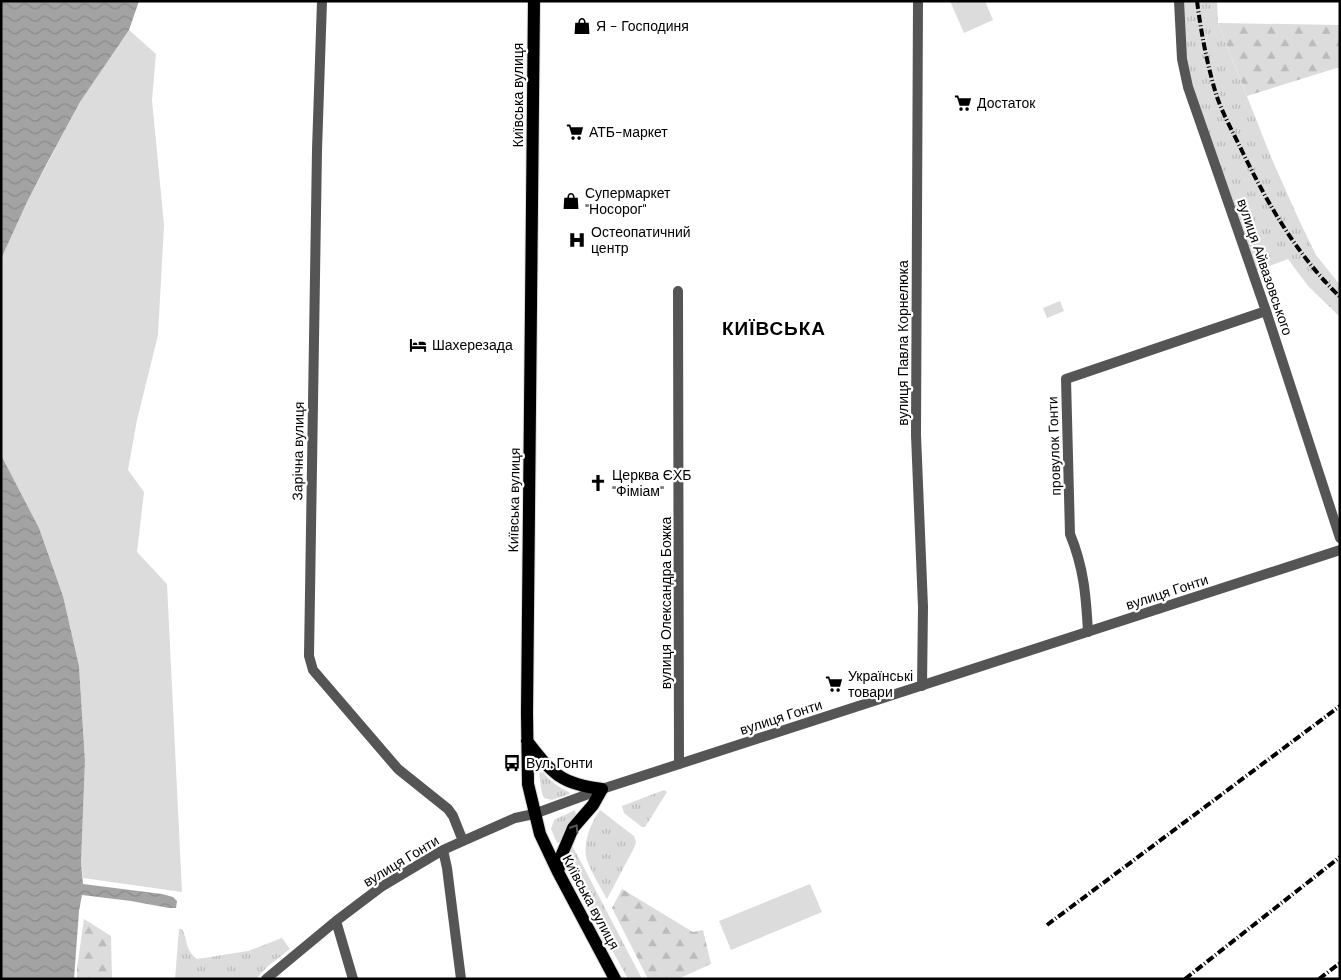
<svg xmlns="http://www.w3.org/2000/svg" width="1341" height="980" font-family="'DM Sans',sans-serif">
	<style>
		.grass { fill: url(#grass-tufts) }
		.forest { fill: url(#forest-firs) }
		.park { fill: #dcdcdc }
		.water { fill: url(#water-waves) }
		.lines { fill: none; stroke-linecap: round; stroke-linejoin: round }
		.primary-casing { stroke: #dbdbdb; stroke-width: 14 }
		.minor { stroke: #555; stroke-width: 10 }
		.tertiary { stroke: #555; stroke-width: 10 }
		.primary { stroke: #000; stroke-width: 12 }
		.rail { stroke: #000; stroke-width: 4; stroke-dasharray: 8 2.5 1 2.5; stroke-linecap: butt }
		.oneway { stroke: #595959 }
		.labels { text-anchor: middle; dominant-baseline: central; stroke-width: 4.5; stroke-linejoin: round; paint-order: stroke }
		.poi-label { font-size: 14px; fill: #000; stroke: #fff; text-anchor: start }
		.street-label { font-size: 14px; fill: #000; stroke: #fff }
		.district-label { font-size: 19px; font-weight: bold; letter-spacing: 1px; fill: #000; stroke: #fff }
	</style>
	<defs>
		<pattern id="grass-tufts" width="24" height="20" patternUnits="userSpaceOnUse" patternTransform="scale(1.25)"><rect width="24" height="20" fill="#dcdcdc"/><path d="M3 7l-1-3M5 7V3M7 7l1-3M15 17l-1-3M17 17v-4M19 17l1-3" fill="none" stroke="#bbb"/></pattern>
		<pattern id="forest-firs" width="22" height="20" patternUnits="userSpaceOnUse" patternTransform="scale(1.25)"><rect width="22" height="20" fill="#dcdcdc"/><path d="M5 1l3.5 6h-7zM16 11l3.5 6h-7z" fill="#bbb"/></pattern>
		<pattern id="water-waves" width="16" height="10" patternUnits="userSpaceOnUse" patternTransform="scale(1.25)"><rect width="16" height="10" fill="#a3a3a3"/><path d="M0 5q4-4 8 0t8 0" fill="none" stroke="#8b8b8b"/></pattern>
	</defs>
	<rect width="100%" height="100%" fill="#fff"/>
	<!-- grass -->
	<path class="grass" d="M1179 1H1217L1218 23 1271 157 1298 218 1316 255 1340 285V317L1308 286 1288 259 1253 272 1188 87Z
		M543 772C550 781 558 787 569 792L570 794 552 800 544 798 542 794 539 773Z
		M664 790 667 792 645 827H642L624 813 622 806Z
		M575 810 576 815C568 823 564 830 561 841L557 843 551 829 554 820Z
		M600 810 634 836 636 842 634 848 607 899C600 887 593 875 588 863 581 847 590 824 600 810Z
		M571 844 581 862 642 979H628L572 877 567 858Z
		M179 929H182C189 943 184 948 197 959L248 951 282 938 290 949 267 967 256 979H175Z"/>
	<!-- forest -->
	<path class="forest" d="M1218 23 1340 25V67L1247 96Z
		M622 889 693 932 703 930 711 964 678 979H648L612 908Z
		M84 919 111 936 112 979H77V968Z"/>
	<!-- park -->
	<path class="park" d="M950 1H985L993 20 964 33Z
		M129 30 156 54 152 100 164 225 158 335 137 420 128 470 144 492 137 552 167 584 182 892 83 878 81 863 85 761 79 666 63 596 39 528 1 455V259L27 202 80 102Z
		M1060 301 1064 311 1047 318 1043 308Z
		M810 884 822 912 731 950 719 921Z"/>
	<!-- water -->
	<path class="water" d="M1 1H139L129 30 80 102 45 167 27 202 1 259Z
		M1 455 39 528 63 596 79 666 85 761 81 863 83 884 162 894 173 897 177 901 176 908H169L131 901 82 895 79 911 74 979H1Z"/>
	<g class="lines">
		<!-- primary casing -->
		<g class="primary-casing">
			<path id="primary" d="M534 1 527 713 528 784 540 834 558 872 615 979
				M527 741C552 773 560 784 602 789L593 805 573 828 562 854 558 872"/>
		</g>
		<!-- minor -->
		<path class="minor" d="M322 1 317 150 309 656 313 670 398 769 448 809 453 816 463 841
			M918 1 916 435 923 607 922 686
			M1179 1 1182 59 1188 87 1266 311 1340 538
			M678 291 679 764
			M1088 632C1086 596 1084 568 1070 534L1066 379 1266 311
			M443 850 447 868 461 979
			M336 921 353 979
			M266 979 336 921 381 887 443 850 463 841 515 818 534 814"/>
		<!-- tertiary -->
		<path class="tertiary" d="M534 814 602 789 1340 550"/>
		<!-- primary -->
		<use href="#primary" class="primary"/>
		<!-- rail -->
		<path class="rail" d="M1197 1C1201 32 1207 64 1216 94 1223 115 1234 134 1243 153 1269 206 1297 255 1340 297
			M1047 925 1340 706
			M1185 979 1340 857
			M1319 979 1340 963"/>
	</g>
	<!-- one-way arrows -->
	<defs><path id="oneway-chevron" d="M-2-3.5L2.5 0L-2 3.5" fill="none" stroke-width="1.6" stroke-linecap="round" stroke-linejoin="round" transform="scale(1.25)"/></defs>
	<use class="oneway" href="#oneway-chevron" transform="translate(575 828) rotate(-57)"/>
	<!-- icons -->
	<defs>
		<g id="shop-bare" transform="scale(1.35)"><path d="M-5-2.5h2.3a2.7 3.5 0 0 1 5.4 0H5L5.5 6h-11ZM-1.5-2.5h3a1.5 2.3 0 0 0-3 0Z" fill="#000" stroke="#fff" stroke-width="2.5" paint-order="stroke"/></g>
		<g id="supermarket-bare" transform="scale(1.35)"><path d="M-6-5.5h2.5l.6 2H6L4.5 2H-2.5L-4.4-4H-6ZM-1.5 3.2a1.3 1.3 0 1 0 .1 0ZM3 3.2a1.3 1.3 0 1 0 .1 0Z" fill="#000" stroke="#fff" stroke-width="2.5" paint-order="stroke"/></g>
		<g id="hospital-bare" transform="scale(1.35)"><path d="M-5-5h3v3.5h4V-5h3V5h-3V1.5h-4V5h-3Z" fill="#000" stroke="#fff" stroke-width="2.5" paint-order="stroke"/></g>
		<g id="hotel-bare" transform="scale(1.35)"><path d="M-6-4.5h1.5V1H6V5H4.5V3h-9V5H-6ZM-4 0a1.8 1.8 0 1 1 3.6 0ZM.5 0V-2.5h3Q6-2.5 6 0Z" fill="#000" stroke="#fff" stroke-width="2.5" paint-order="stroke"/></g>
		<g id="church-bare" transform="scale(1.35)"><path d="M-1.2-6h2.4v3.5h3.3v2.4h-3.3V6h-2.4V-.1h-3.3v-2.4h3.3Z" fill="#000" stroke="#fff" stroke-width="2.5" paint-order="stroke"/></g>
		<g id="bus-bare" transform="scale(1.35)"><path d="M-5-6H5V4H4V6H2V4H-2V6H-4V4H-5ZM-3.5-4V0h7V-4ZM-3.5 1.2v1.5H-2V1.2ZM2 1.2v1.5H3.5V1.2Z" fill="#000" stroke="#fff" stroke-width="2.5" paint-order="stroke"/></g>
	</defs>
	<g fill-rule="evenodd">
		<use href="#shop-bare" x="582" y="26"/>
		<use href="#supermarket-bare" x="963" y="103"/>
		<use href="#supermarket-bare" x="575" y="132"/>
		<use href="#shop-bare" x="571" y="201"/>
		<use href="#hospital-bare" x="577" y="240"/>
		<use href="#hotel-bare" x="418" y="345"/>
		<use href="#church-bare" x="598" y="483"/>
		<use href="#supermarket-bare" x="834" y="684"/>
		<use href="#bus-bare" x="512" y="763"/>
	</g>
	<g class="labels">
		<!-- poi labels -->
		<g class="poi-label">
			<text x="596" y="26">Я - Господиня</text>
			<text x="977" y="103">Достаток</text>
			<text x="589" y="132">АТБ-маркет</text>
			<text x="585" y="193">Супермаркет<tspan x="585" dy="16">"Носорог"</tspan></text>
			<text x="591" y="232">Остеопатичний<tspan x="591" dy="16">центр</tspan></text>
			<text x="432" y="345">Шахерезада</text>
			<text x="612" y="475">Церква ЄХБ<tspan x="612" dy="16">"Фіміам"</tspan></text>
			<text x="848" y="676">Українські<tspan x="848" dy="16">товари</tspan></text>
			<text x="526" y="763">Вул. Гонти</text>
		</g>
		<!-- street labels -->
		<g class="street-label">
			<text transform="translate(518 95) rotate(-90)">Київська вулиця</text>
			<text transform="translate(1265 267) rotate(71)">вулиця Айвазовського</text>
			<text transform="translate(903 343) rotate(-90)">вулиця Павла Корнелюка</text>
			<text transform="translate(1054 446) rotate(-92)">провулок Гонти</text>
			<text transform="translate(298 451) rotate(-89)">Зарічна вулиця</text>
			<text transform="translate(514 500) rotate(-89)">Київська вулиця</text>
			<text transform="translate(1167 592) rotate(-18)">вулиця Гонти</text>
			<text transform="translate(666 603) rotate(-90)">вулиця Олександра Божка</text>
			<text transform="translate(781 717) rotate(-18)">вулиця Гонти</text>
			<text transform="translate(401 861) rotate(-31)">вулиця Гонти</text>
			<text transform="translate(591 902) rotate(62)">Київська вулиця</text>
		</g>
		<!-- district labels -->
		<g class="district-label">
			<text x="774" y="328">КИЇВСЬКА</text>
		</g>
	</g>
	<!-- border -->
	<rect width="1341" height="980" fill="none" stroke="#000000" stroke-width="5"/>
</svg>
